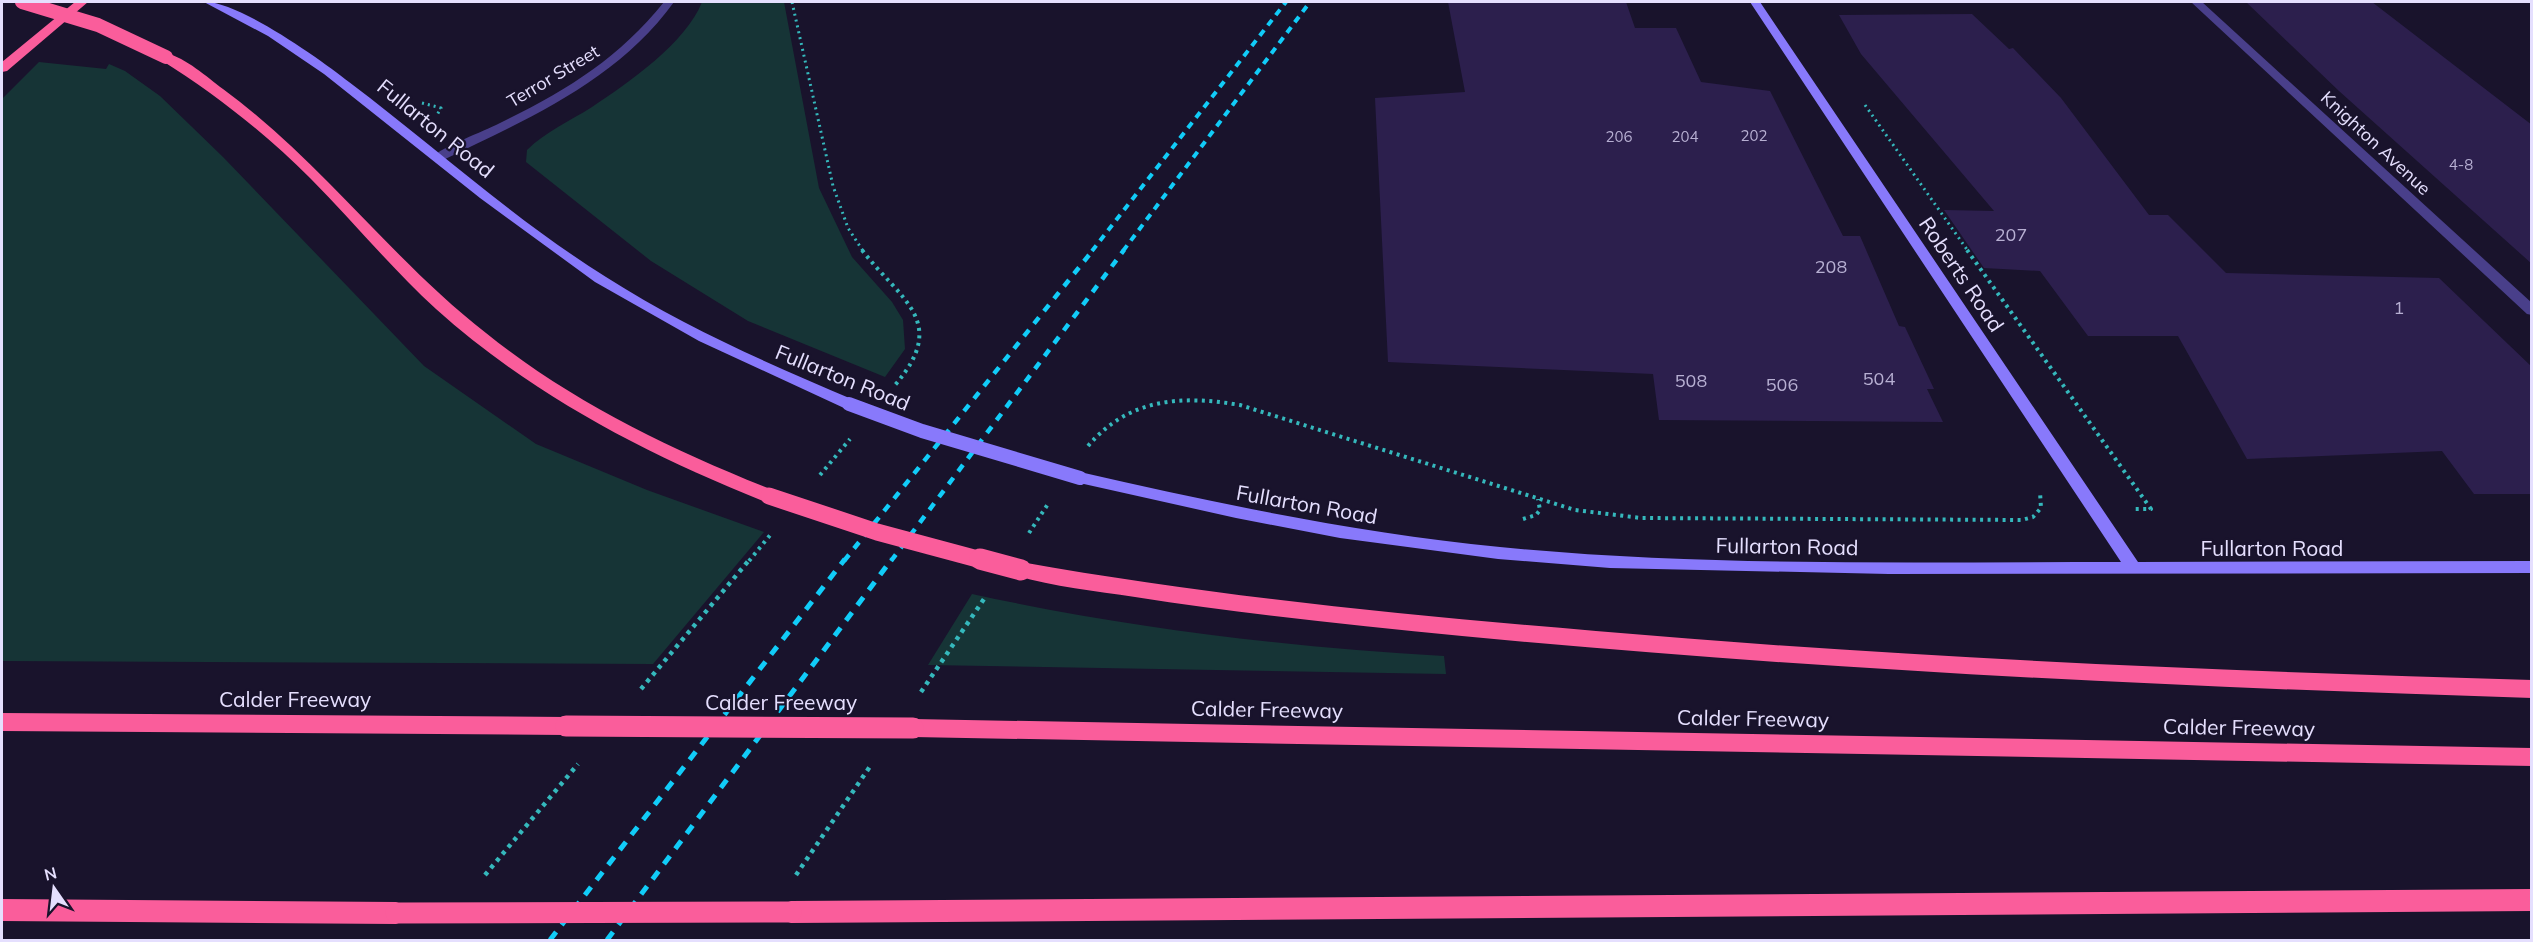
<svg xmlns="http://www.w3.org/2000/svg" width="2533" height="942" font-family="Mulish,sans-serif">
	<style>
		.green { fill: #163436 }
		.building { fill: #2c1f4d }
		.lines { fill: none; stroke-linecap: round; stroke-linejoin: round }
		.path-far2 { stroke: #35b8bc; stroke-width: 3; stroke-dasharray: 2 4; stroke-linecap: butt }
		.path-far1 { stroke: #35b8bc; stroke-width: 4; stroke-dasharray: 3 4.5; stroke-linecap: butt }
		.path { stroke: #35b8bc; stroke-width: 4.5; stroke-dasharray: 4 5; stroke-linecap: butt }
		.street { fill: #493f8a; fill-rule: evenodd }
		.secondary { fill: #8879fb; fill-rule: evenodd }
		.highway { fill: #fa5d9b; fill-rule: evenodd }
		.rail-far2 { stroke: #11ccf8; stroke-width: 4; stroke-dasharray: 7 6; stroke-linecap: butt }
		.rail-far1 { stroke: #11ccf8; stroke-width: 4.5; stroke-dasharray: 8 8; stroke-linecap: butt }
		.rail { stroke: #11ccf8; stroke-width: 5; stroke-dasharray: 10 9; stroke-linecap: butt }
		.secondary-bridge { stroke: #8879fb; stroke-width: 14 }
		.highway-bridge-far2 { stroke: #fa5d9b; stroke-width: 14 }
		.highway-bridge-far1 { stroke: #fa5d9b; stroke-width: 17 }
		.highway-bridge { stroke: #fa5d9b; stroke-width: 21 }
		.labels { text-anchor: middle; dominant-baseline: central; stroke-width: 4.5; stroke-linejoin: round; paint-order: stroke }
		.far-number-label { font-size: 15px; fill: #b7afd2 }
		.far-street-label { font-size: 18px; fill: #e5dffe; stroke: #19132c }
		.number-label { font-size: 18px; fill: #b7afd2 }
		.street-label { font-size: 21px; fill: #e5dffe; stroke: #19132c }
	</style>
	<rect width="100%" height="100%" fill="#19132c"/>
	<!-- green -->
	<path class="green" d="M702 2H784L819 188 852 257 892 302 903 320 905 349 885 377 748 321 651 261 526 162 527 150C545 132 570 121 592 107 628 83 686 43 702 2Z
		M39 62 106 69 109 64 125 71 160 96 223 157 424 366 536 444 647 490 764 532 653 664 2 661V99Z
		M972 594C1128 628 1285 647 1444 656L1446 674 928 665Z"/>
	<!-- building -->
	<path class="building" d="M1448 2H1626L1635 28H1676L1701 82 1770 91 1843 236H1860L1899 326 1905 327 1934 389H1927L1943 422 1659 420 1653 374 1388 362 1375 98 1465 92Z
		M2246 2H2372L2532 125V264L2339 91Z
		M1972 14 2009 49 2013 48 2061 98 2149 215H2168L2226 273 2439 278 2532 367V494H2474L2442 451 2247 459 2178 336H2088L2040 271 1984 268 1944 210 1994 211 1861 54 1839 15Z"/>
	<g class="lines">
		<!-- path-far2 -->
		<path class="path-far2" d="M792 2 833 186 848 228 863 251
			M422 103 441 108 437 115
			M1865 105 1968 251"/>
		<!-- path-far1 -->
		<path class="path-far1" d="M862 250C900 300 950 321 895 385
			M1967 250 2151 509H2135
			M1088 446C1129 398 1181 395 1240 405L1575 510 1641 518 2022 520 2033 517 2041 508 2040 492
			M820 475 850 439
			M1523 519 1536 515 1540 510 1538 499
			M1029 533 1048 504
			M749 561 771 534"/>
		<!-- path -->
		<path class="path" d="M641 689 750 559
			M921 692 984 599
			M485 875 578 764
			M796 875 871 765"/>
		<!-- street -->
		<path class="street" d="M664 2H674C616 82 527 119 441 161L437 162 431 158C443 146 483 132 500 123 566 91 618 59 664 2Z
			M2191 2H2202L2532 303V315L2527 314Z"/>
		<!-- secondary -->
		<path class="secondary" d="M204 2C237 0 321 60 349 82 435 147 515 220 606 277 684 327 769 364 854 400L856 404 854 408H844L699 341 595 282 480 198 324 74 268 36Z
			M1750 2H1760L2138 562 2532 561V573L1889 574 1610 568 1498 559 1340 538 1236 518 1075 482 1072 478 1080 472C1219 504 1358 533 1500 547 1706 567 1914 562 2121 562Z"/>
		<!-- highway -->
		<path class="highway" d="M75 2H88L7 71 2 72V62Z
			M166 53C186 58 207 77 223 89 321 161 391 259 486 333 573 403 672 450 775 491L778 496 775 501H763C644 453 532 395 436 309 391 268 353 221 310 178 265 133 215 94 161 60V54Z
			M1021 562C1211 596 1403 615 1596 631 1907 658 2219 671 2532 680V698C2174 687 1817 670 1462 636 1352 625 1243 614 1135 597 1095 591 1052 587 1014 575L1011 570 1014 565Z
			M2 713 566 717 573 720 576 726 573 732 566 735 2 731Z
			M913 719 2532 748V766L913 737 906 734 902 728 906 722Z
			M2532 889V911L791 923 783 920 779 912 783 904 791 901Z
			M2 899 396 902 404 905 408 913 404 921 396 924 2 921Z"/>
		<!-- rail-far2 -->
		<path class="rail-far2" d="M1092 251 1286 2
			M1123 251 1310 2"/>
		<!-- rail-far1 -->
		<path class="rail-far1" d="M844 561 1093 250
			M891 561 1124 250"/>
		<!-- rail -->
		<path class="rail" d="M550 940 845 559
			M607 940 892 559"/>
		<!-- secondary-bridge -->
		<path class="secondary-bridge" d="M849 404 922 431 1080 478"/>
		<!-- highway-bridge-far2 -->
		<path class="highway-bridge-far2" d="M22 2 98 25 166 57"/>
		<!-- highway-bridge-far1 -->
		<path class="highway-bridge-far1" d="M769 496 877 532 985 561"/>
		<!-- highway-bridge -->
		<path class="highway-bridge" d="M980 559 1021 570
			M566 726 913 728
			M396 913 791 912"/>
	</g>
	<g class="labels">
		<!-- far-number labels -->
		<g class="far-number-label">
			<text x="1754" y="135">202</text>
			<text x="1619" y="136">206</text>
			<text x="1685" y="136">204</text>
			<text x="2461" y="164">4-8</text>
		</g>
		<!-- far-street labels -->
		<g class="far-street-label">
			<text transform="translate(553 76) rotate(-31)">Terror Street</text>
			<text transform="translate(2376 143) rotate(43)">Knighton Avenue</text>
		</g>
		<!-- number labels -->
		<g class="number-label">
			<text x="2011" y="234">207</text>
			<text x="1831" y="266">208</text>
			<text x="2399" y="307">1</text>
			<text x="1879" y="378">504</text>
			<text x="1691" y="380">508</text>
			<text x="1782" y="384">506</text>
		</g>
		<!-- street labels -->
		<g class="street-label">
			<text transform="translate(436 128) rotate(39)">Fullarton Road</text>
			<text transform="translate(1962 274) rotate(56)">Roberts Road</text>
			<text transform="translate(843 377) rotate(22)">Fullarton Road</text>
			<text transform="translate(1307 504) rotate(10)">Fullarton Road</text>
			<text transform="translate(1787 546) rotate(1)">Fullarton Road</text>
			<text x="2272" y="548">Fullarton Road</text>
			<text x="295" y="699">Calder Freeway</text>
			<text x="781" y="702">Calder Freeway</text>
			<text transform="translate(1267 709) rotate(1)">Calder Freeway</text>
			<text transform="translate(1753 718) rotate(1)">Calder Freeway</text>
			<text transform="translate(2239 727) rotate(1)">Calder Freeway</text>
		</g>
	</g>
	<!-- border -->
	<rect width="2533" height="942" fill="none" stroke="#e5dffe" stroke-width="6"/>
	<!-- north arrow -->
	<g transform="translate(54 888) rotate(346)" stroke="#19132c" stroke-width="4.5" paint-order="stroke">
	<path d="M0-4.5L10 22L0 15L-10 22Z" fill="#e5dffe"/>
	<text y="-9" font-size="16" font-weight="bold" text-anchor="middle" fill="#e5dffe">N</text>
	</g>
</svg>
